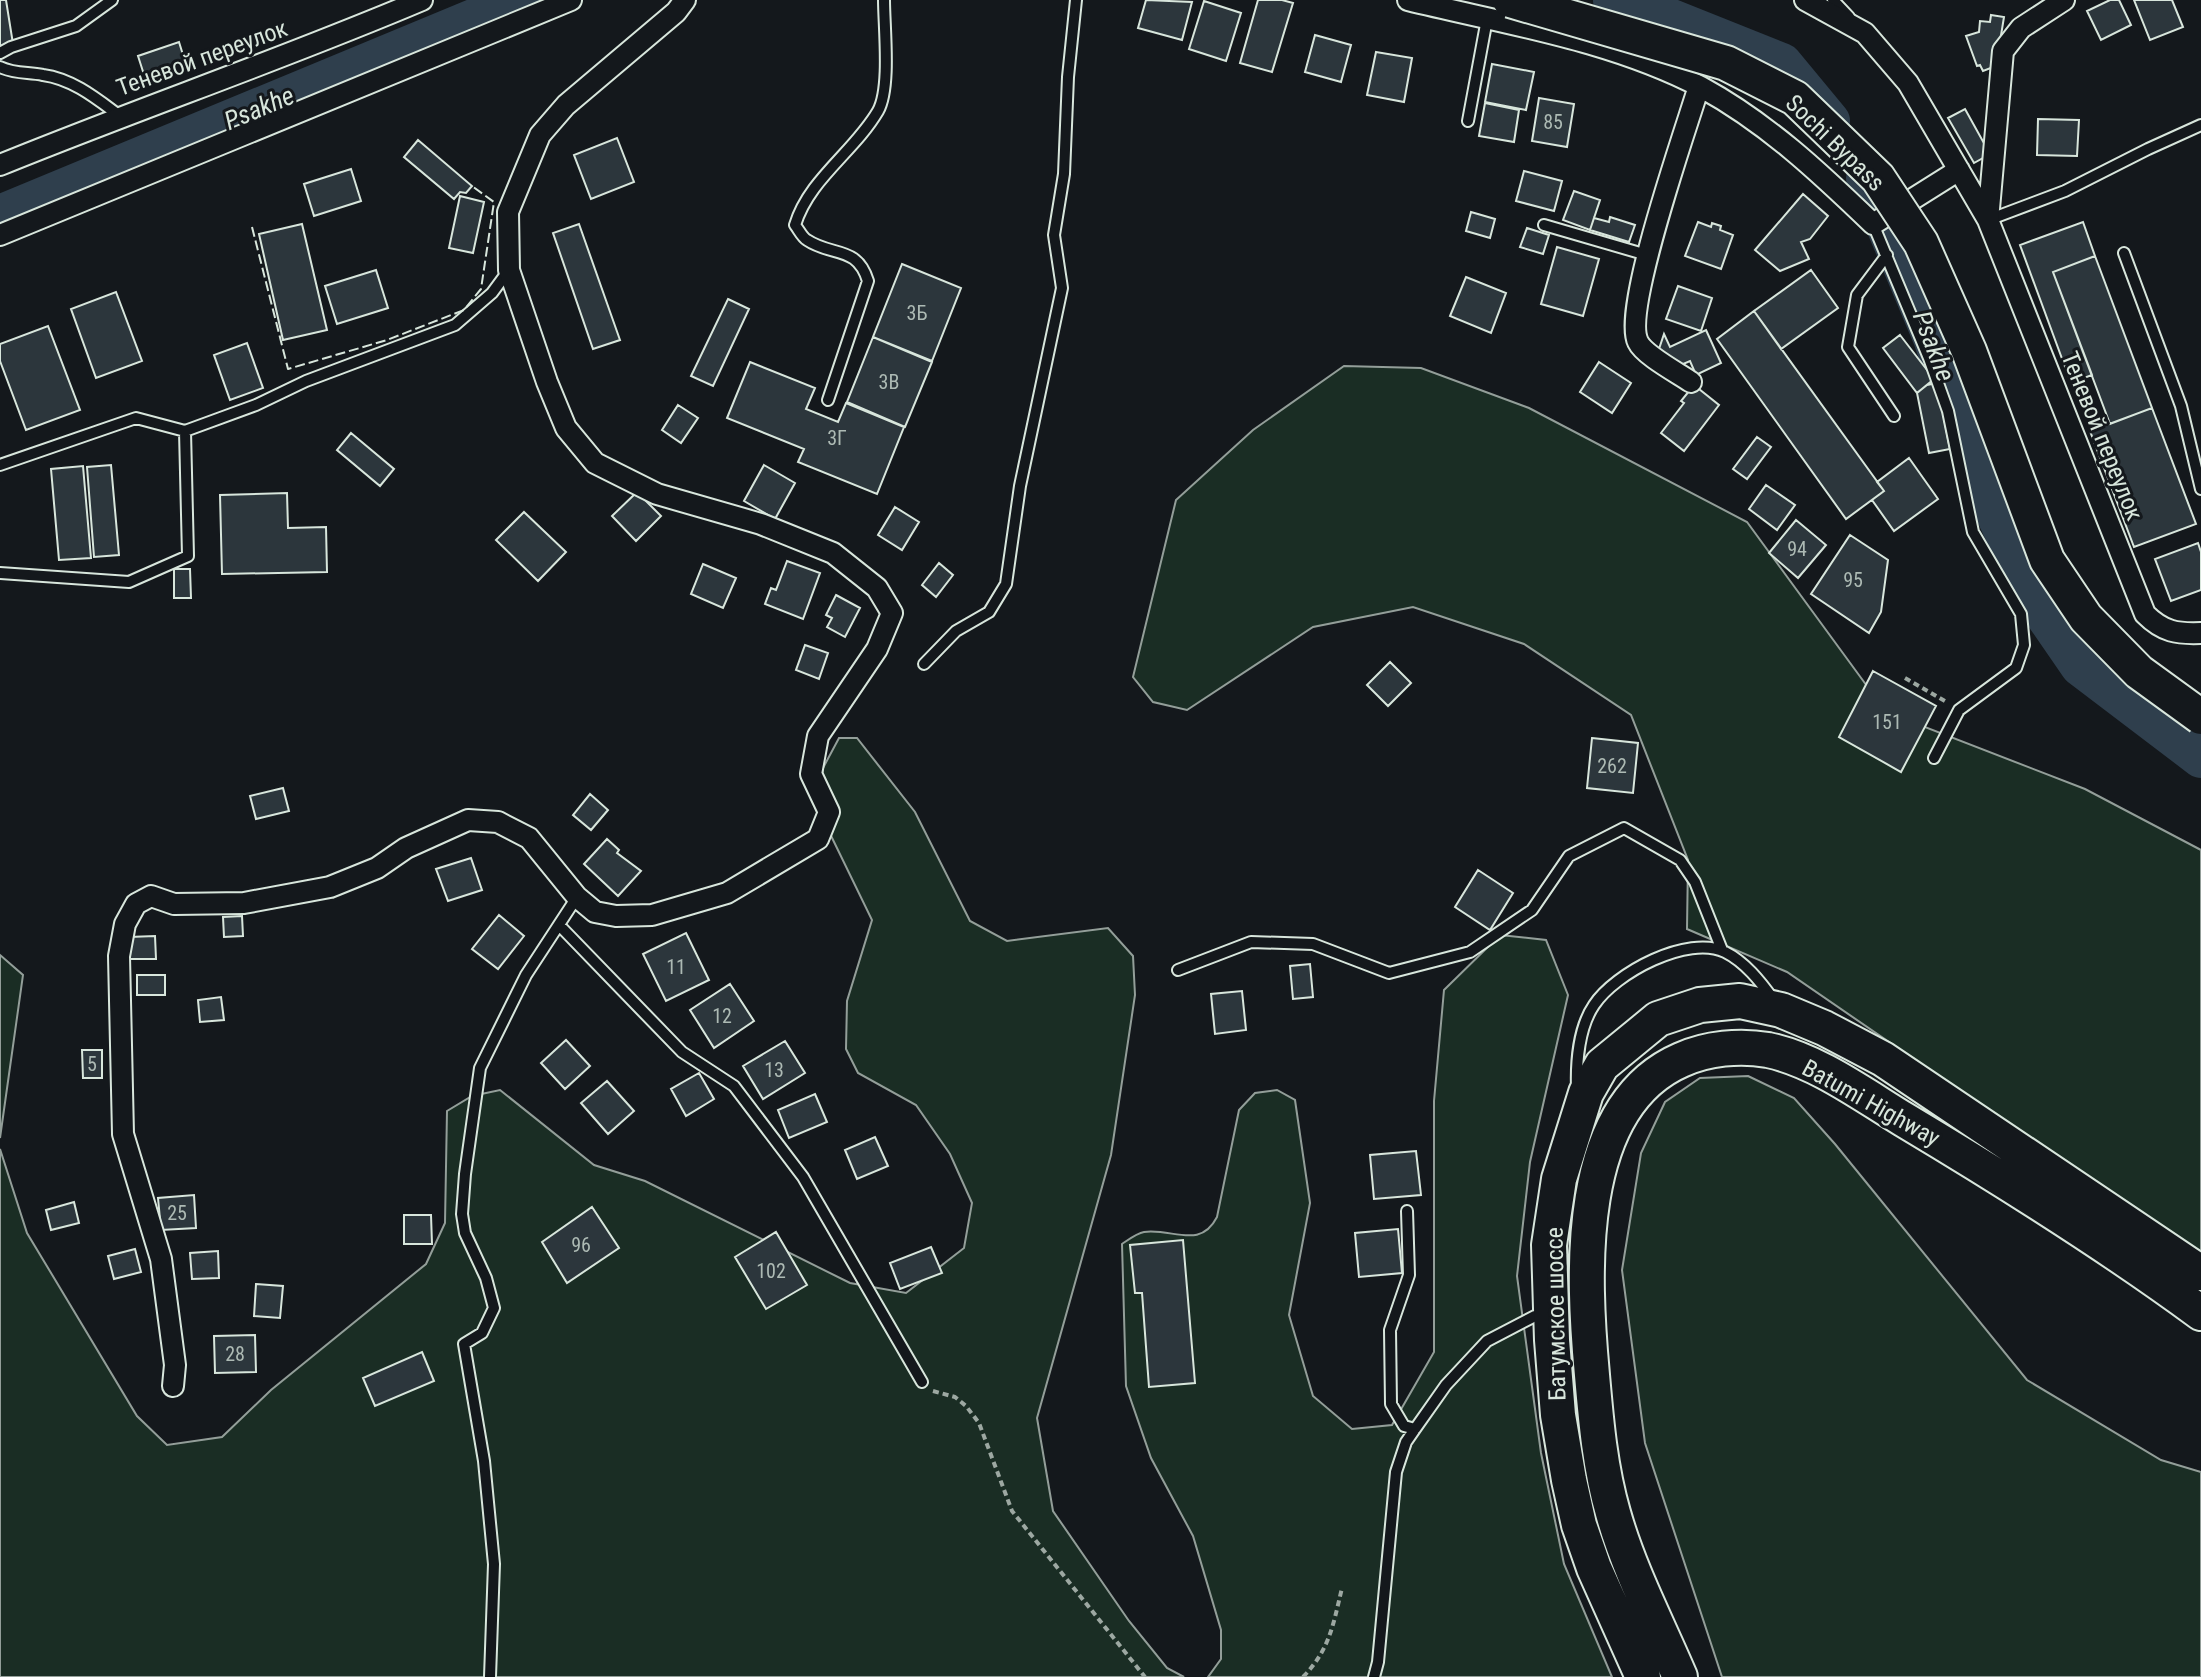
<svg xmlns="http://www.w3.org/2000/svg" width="2201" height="1677" font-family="'Roboto Condensed',sans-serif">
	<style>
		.green { fill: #1a2d24; stroke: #939e99; stroke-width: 2 }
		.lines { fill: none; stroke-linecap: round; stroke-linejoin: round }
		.river { stroke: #2f3f4d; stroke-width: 40 }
		.building { fill: #2c363c; stroke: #d8e6dc; stroke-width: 2 }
		.service-casing { stroke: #d8e6dc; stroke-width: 14 }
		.minor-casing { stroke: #d8e6dc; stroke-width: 24 }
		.trunk-casing { stroke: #d8e6dc; stroke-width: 38 }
		.path { stroke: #9da8a2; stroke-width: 4; stroke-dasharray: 6 4; stroke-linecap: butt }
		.service { stroke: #14181c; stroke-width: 10 }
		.minor { stroke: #14181c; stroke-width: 20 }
		.trunk { stroke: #14181c; stroke-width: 34 }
		.trunk-bridge-casing { stroke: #d8e6dc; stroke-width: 38; stroke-linecap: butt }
		.trunk-bridge { stroke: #14181c; stroke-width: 34 }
		.fence { stroke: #d8e6dc; stroke-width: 2; stroke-dasharray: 10 4; stroke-linecap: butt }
		.labels { text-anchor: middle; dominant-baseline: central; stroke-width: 6; stroke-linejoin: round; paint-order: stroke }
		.number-label { font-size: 20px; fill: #adbab4 }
		.street-label { font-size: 24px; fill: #d8e6dc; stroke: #14181c }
		.water-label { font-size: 26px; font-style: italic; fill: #d8e6dc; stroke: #14181c }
	</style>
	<rect width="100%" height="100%" fill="#14181c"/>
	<!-- green -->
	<path class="green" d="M1344 366 1421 368 1529 408 1747 522 1886 712 2085 789 2201 850V1256L1787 972 1687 929 1688 860 1631 715 1524 644 1413 607 1313 627 1187 710 1153 702 1133 677 1176 500 1253 430Z
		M839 738H857L915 812 970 921 1007 941 1108 928 1133 956 1135 995 1111 1155 1037 1418 1053 1511 1129 1621 1167 1668 1184 1677H0V1149L27 1233 137 1416 167 1445 222 1437 271 1390 426 1264 445 1223 447 1111 472 1096 500 1090 594 1165 645 1181 850 1283 906 1293 964 1248 972 1203 950 1154 916 1105 858 1073 846 1049 847 1001 872 920 818 809 823 768Z
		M1500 935 1546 940 1568 995 1530 1162 1517 1276 1541 1453 1564 1564 1612 1677H1208L1221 1659V1630L1193 1536 1151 1458 1126 1386 1122 1244C1128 1240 1137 1233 1144 1232 1173 1228 1200 1250 1217 1217L1239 1110 1255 1093 1277 1090 1295 1100 1310 1203 1289 1315 1313 1396 1352 1429 1392 1425 1434 1352V1101L1444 990Z
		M0 955 23 975 0 1138Z
		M1748 1076 1794 1098 1835 1144 2027 1380 2161 1460 2201 1472V1677H1722L1645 1443 1622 1270 1641 1153 1665 1102 1700 1078Z"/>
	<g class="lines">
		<!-- river -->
		<path class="river" d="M1613 0 1639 6 1782 63 1830 121
			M1866 178 1933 338 1986 493 2038 605 2080 666 2201 758
			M0 215 519 0"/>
	</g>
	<!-- building -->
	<path class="building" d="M0 0H6L13 44 0 46Z
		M1146 0 1192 2 1182 40 1138 28Z
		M1258 0H1282L1293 3 1272 72 1240 63Z
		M2110 0H2119L2131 25 2101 40 2087 11Z
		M2134 0H2172L2183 27 2150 40Z
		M1204 1 1241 13 1226 61 1189 49Z
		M1991 15 2004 17 1996 66 1983 71 1980 65 1977 66 1966 36 1979 32 1980 21 1990 22Z
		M1315 35 1351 45 1341 82 1305 72Z
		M179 42 188 71 147 84 138 56Z
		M1376 52 1412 58 1404 102 1367 95Z
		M1492 64 1534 72 1526 110 1485 102Z
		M1539 98 1574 104 1567 147 1532 141Z
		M1485 103 1519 110 1514 142 1479 136Z
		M1965 109 1990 154 1974 163 1948 118Z
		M2038 119 2079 120 2077 156 2037 155Z
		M617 138 634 182 591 199 574 155Z
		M418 140 472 186 466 193 460 192 454 199 404 157Z
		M351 169 361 201 314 216 304 184Z
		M1524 171 1562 181 1554 211 1516 201Z
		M1574 191 1600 200 1590 230 1563 220Z
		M1803 194 1828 216 1810 239 1801 242 1809 259 1780 271 1755 250Z
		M460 196 484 202 473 253 449 248Z
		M1471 212 1495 219 1490 238 1466 231Z
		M1610 217 1635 225 1629 242 1590 230 1594 218 1609 222Z
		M1698 222 1711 227 1712 223 1721 226 1720 230 1733 235 1721 269 1685 256Z
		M2083 222 2095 256 2053 272 2092 375 2071 383 2020 245Z
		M302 224 327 330 283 340 259 234Z
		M579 224 620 340 593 349 553 233Z
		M1527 228 1549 235 1543 254 1520 247Z
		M1557 247 1599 259 1583 316 1541 304Z
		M2095 256 2152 408 2110 424 2053 272Z
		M902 264 961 288 932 361 873 337Z
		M376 270 388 308 337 324 325 286Z
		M1811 270 1838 308 1781 349 1754 311Z
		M1466 277 1506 293 1491 333 1450 316Z
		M1678 286 1712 298 1701 331 1666 319Z
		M116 292 142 361 96 378 71 309Z
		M728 299 749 309 713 386 691 376Z
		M1754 311 1884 491 1846 519 1717 339Z
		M48 326 80 410 26 430 0 361V344Z
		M1706 330 1721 363 1696 375 1690 361 1676 367 1658 352 1664 334 1670 347Z
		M1900 335 1934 379 1917 393 1883 348Z
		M873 337 932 362 905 427 847 402Z
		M247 343 263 388 230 400 214 355Z
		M750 362 815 388 806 409 838 422 846 403 904 427 877 494 798 462 804 449 727 418Z
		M1599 362 1631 383 1612 413 1580 392Z
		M1937 383 1950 449 1929 453 1917 393 1927 385Z
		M1694 385 1719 405 1684 451 1661 433 1684 403 1681 401Z
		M678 405 698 418 681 443 662 430Z
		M2152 408 2196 524 2134 547 2090 431Z
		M351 433 394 469 380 486 337 450Z
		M1757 437 1771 447 1747 479 1733 469Z
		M1909 458 1938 499 1894 531 1872 500 1884 491 1877 482Z
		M111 465 119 555 94 557 87 467Z
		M764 465 795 483 775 519 744 501Z
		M83 466 91 558 59 560 51 469Z
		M1766 485 1795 505 1777 530 1749 509Z
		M637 492 661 516 636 541 612 516Z
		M287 493 288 528 326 527 327 572 222 574 220 495Z
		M895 507 919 522 902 550 878 535Z
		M524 512 566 552 538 581 496 540Z
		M1796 520 1826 545 1798 578 1769 553Z
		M1850 535 1888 560 1881 612 1869 633 1811 594Z
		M2198 543 2201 552V590L2171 601 2155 559Z
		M787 561 820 573 803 619 765 604 771 588 776 590Z
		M939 563 953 575 936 597 922 585Z
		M703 564 736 578 723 608 691 594Z
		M174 569H190L191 598H174Z
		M836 595 860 608 845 637 827 627 832 618 826 615Z
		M805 645 828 653 819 679 796 670Z
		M1390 662 1411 683 1388 706 1367 685Z
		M1873 671 1936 706 1901 772 1839 737Z
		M1592 738 1638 743 1633 793 1587 788Z
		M283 788 289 811 256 819 250 796Z
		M590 794 608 810 591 830 573 815Z
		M607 839 619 850 617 853 641 871 618 896 584 864Z
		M471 858 482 890 448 901 436 869Z
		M1478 870 1513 893 1490 930 1455 907Z
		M499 915 524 936 498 969 472 949Z
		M242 916 243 936 224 937 223 917Z
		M686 933 709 980 666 1001 643 954Z
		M155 936 156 959H130L129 937Z
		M1310 964 1313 997 1293 999 1290 966Z
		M137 975H165V995H137Z
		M730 984 754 1021 714 1048 690 1010Z
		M1242 991 1246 1030 1215 1034 1211 994Z
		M221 997 224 1020 200 1022 198 1000Z
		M566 1040 590 1066 565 1089 541 1063Z
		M785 1041 805 1073 763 1099 743 1066Z
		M82 1050H102V1078H83Z
		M699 1073 714 1099 686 1116 671 1089Z
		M607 1081 634 1111 608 1134 581 1103Z
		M815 1094 827 1122 789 1138 778 1110Z
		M875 1137 888 1166 857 1179 845 1150Z
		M1416 1151 1421 1195 1374 1199 1370 1155Z
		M194 1195 196 1228 161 1230 158 1198Z
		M74 1202 79 1223 51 1230 46 1210Z
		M592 1207 619 1248 567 1283 542 1242Z
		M404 1215H431L432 1244H404Z
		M1398 1229 1402 1273 1359 1277 1355 1233Z
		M776 1232 807 1285 766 1309 735 1257Z
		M1183 1240 1195 1383 1149 1387 1142 1293H1135L1130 1245Z
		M931 1247 942 1273 900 1289 890 1263Z
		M135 1249 141 1272 114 1279 108 1256Z
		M218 1251 219 1278 192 1279 190 1253Z
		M256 1284 283 1286 280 1318 254 1316Z
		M255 1335 256 1372 215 1373 214 1336Z
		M422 1352 434 1381 375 1406 363 1378Z"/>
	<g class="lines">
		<!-- service casing -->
		<g class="service-casing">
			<path id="service" d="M1833 0 1849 17
				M0 53 11 47 76 26 112 0
				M0 67C15 74 27 72 43 75 73 79 97 99 120 116
				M1468 121 1487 19
				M1988 220 2065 191 2148 149 2201 125
				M1873 224 1929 358 1948 411 1973 532 2021 614 2024 645 2016 668 1959 710 1934 758
				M1544 225 1647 255
				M2124 253 2181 406 2201 489
				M1887 255 1857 295 1848 347 1894 416
				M828 400 868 281C857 245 832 257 807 240 802 237 799 230 795 225 809 179 854 152 878 111 891 88 884 27 884 0
				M0 465 136 418 185 431 256 405 306 381 455 325 492 293 509 270
				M0 573 129 582 188 556 185 431
				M924 664 956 631 989 612 1006 584 1020 486 1062 288 1054 235 1064 174 1068 77 1076 0
				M560 926 682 1052 734 1086 803 1177 922 1382
				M1178 970 1251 942 1313 944 1389 973 1470 952 1532 910 1569 856 1624 828 1680 860 1695 882 1722 950
				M1577 1089C1576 1062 1579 1027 1594 1005 1615 973 1688 934 1725 952 1745 962 1760 981 1773 999
				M1407 1211 1409 1275 1390 1330 1391 1404 1404 1426 1415 1429
				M490 1677 494 1564 484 1461 464 1344 482 1333 494 1308 486 1278 465 1233 462 1214 465 1174 480 1068 526 975 577 897
				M1374 1677 1378 1662 1396 1472 1406 1442 1415 1429 1446 1385 1487 1341 1535 1316H1547"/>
		</g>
		<!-- minor casing -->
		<g class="minor-casing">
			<path id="minor" d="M1408 0C1506 24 1611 40 1701 87 1767 123 1819 172 1873 224L1959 170
				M1805 0 1865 33 1908 83 1988 220 2145 614C2163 632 2177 634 2201 633
				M0 165C140 108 283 59 422 0
				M1988 220 2003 51 2021 28 2064 0
				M0 235 571 0
				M1691 382C1678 373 1644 355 1638 342 1622 310 1686 129 1699 86
				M173 1386 175 1365 161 1259 123 1134 119 956 125 924 136 904 151 896 174 904 244 903 330 887 377 868 406 848 468 820 498 822 529 838 577 897 595 912 616 916 652 915 727 893 818 839 829 812 811 774 818 736 877 649 892 613 877 588 833 553 761 524 657 494 595 463 566 428 547 382 509 270 508 212 540 135 566 105 676 12 685 0"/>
		</g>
		<!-- trunk casing -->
		<g class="trunk-casing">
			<path id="trunk" d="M1643 1677 1594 1568 1579 1525 1569 1480 1558 1415 1552 1340 1549 1245 1559 1179 1586 1093 1602 1065 1658 1019 1700 1005 1740 1001 1781 1010 1824 1028 1883 1059 2201 1273
				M1680 1677C1657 1623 1629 1570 1613 1513 1600 1468 1596 1421 1592 1375 1583 1277 1573 1107 1681 1060 1707 1048 1740 1045 1768 1050 1816 1060 1862 1094 1903 1119 2005 1180 2106 1243 2201 1313"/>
		</g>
		<!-- path -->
		<path class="path" d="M1905 678 1945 701
			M933 1391 955 1397 966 1406 979 1423 1012 1511 1145 1677
			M1303 1677C1330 1649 1333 1625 1342 1588"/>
		<!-- service -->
		<use href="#service" class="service"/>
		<!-- minor -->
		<use href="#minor" class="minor"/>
		<!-- trunk -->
		<use href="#trunk" class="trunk"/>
		<!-- trunk-bridge casing -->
		<g class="trunk-bridge-casing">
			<path id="trunk-bridge" d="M1510 0 1726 63 1795 98 1878 178 1921 243 1969 351 2047 560 2086 618 2139 672 2201 717"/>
		</g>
		<!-- trunk-bridge -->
		<use href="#trunk-bridge" class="trunk-bridge"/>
		<!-- fence -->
		<path class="fence" d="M252 227 288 369 387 340 464 310 481 289 494 202 472 186"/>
	</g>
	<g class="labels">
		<!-- number labels -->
		<g class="number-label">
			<text x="1553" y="122">85</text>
			<text x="917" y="313">3Б</text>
			<text x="889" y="382">3В</text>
			<text x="837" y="438">3Г</text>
			<text x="1797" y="549">94</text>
			<text x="1853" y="580">95</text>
			<text x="1887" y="722">151</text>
			<text x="1612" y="766">262</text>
			<text x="676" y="967">11</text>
			<text x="722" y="1016">12</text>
			<text x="92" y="1064">5</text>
			<text x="774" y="1070">13</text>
			<text x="177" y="1213">25</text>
			<text x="581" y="1245">96</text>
			<text x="771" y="1271">102</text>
			<text x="235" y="1354">28</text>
		</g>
		<!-- street labels -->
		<g class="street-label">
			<text transform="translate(202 58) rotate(-20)">Теневой переулок</text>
			<text transform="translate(1835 143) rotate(44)">Sochi Bypass</text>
			<text transform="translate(2102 436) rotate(68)">Теневой переулок</text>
			<text transform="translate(1871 1103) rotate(29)">Batumi Highway</text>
			<text transform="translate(1556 1314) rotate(-91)">Батумское шоссе</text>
		</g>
		<!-- water labels -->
		<g class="water-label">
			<text transform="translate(259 108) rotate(-23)">Psakhe</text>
			<text transform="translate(1934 346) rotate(69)">Psakhe</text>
		</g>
	</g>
</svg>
